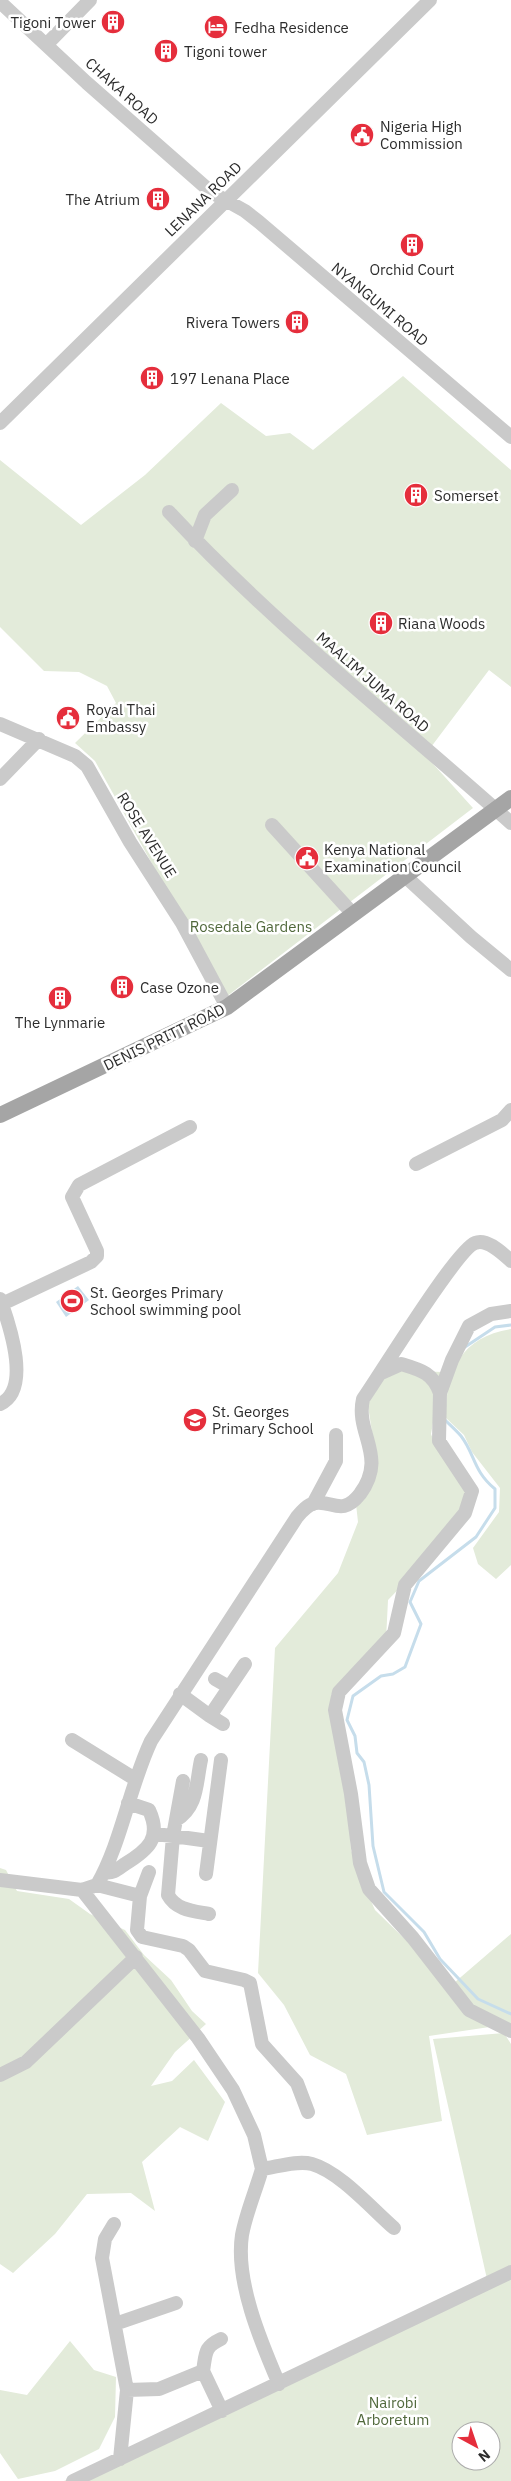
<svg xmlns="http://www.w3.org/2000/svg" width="511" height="2481" font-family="'IBM Plex Sans',sans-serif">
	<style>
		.green { fill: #e3ebda; fill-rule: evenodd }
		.water { fill: #c6ddeb }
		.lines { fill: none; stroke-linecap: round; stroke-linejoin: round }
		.stream { stroke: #c6ddeb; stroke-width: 3 }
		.minor { stroke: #cacaca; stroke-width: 14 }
		.major { stroke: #a5a5a5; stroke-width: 16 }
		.labels { text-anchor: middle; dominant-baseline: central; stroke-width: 5; stroke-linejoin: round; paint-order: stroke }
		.poi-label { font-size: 15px; fill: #2d2d2d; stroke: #fff; text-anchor: start }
		.street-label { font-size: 15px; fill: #2d2d2d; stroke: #fff }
		.park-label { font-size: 15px; fill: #50683b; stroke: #fff }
	</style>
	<rect width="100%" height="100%" fill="#fff"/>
	<!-- green -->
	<path class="green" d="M403 376 511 470V687L489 670 425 755 473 808 226 997 95 761 75 743 116 703 107 686 79 672 44 671 0 627V460L81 525 145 475 221 403 266 436 290 433 313 450Z
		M511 1329V1565L496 1579 478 1564 473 1548 499 1512 500 1488 472 1452 464 1435 446 1418C445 1371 461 1337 511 1329Z
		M390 1370 442 1372 431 1434 436 1447 469 1493 468 1504 428 1559 388 1600 386 1640 331 1695 348 1800 351 1850 363 1883 375 1910 413 1947 447 1989 511 1934V2036L503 2025 429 2036 442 2121 367 2135 346 2074 310 2055 284 2005 258 1973 275 1648 338 1573 358 1522 356 1504 373 1438 368 1406 371 1396Z
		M0 1868 6 1870 17 1891 69 1899 90 1914 125 1930 144 1955 171 1980 192 2011 206 2024 175 2052 151 2086 172 2081 194 2060 225 2102 208 2141 180 2127 142 2162 155 2211 131 2193 87 2194 55 2234 13 2273 0 2264Z
		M504 2033 511 2044V2481H64L489 2288 433 2039ZM461 2431H491V2461H461Z
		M70 2341 94 2370 116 2377 115 2417 99 2449 55 2471 18 2479 0 2453V2390L27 2395Z"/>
	<!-- water -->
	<path class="water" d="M78 1286 89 1300 66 1317 56 1302Z"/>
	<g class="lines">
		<!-- stream -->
		<path class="stream" d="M465 1347 495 1327 511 1325
			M444 1419C449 1424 456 1430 461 1436 475 1454 473 1471 495 1489V1508L476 1537 419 1581 410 1602 421 1624 405 1667 393 1674 381 1676 353 1696 347 1720 355 1736 357 1753 364 1762 369 1785 373 1846 384 1892 424 1932 440 1959 478 1999 511 2014"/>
		<!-- minor -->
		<path class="minor" d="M0 2 87 83 211 192 245 211 259 222 511 437
			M47 44 90 0
			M0 423 430 0
			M169 512C274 625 396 720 511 823
			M195 541 205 515 232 490
			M0 724 75 756 87 766 130 842 182 923 227 1007
			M0 779 39 739
			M272 825 353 914
			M405 876 471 937 511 970
			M416 1164 502 1120 511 1110
			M0 1299 2 1304 91 1262 97 1256V1251L72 1197 79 1185 190 1127
			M0 1304H2C10 1327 31 1390 0 1404
			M511 1311 491 1314 469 1326 452 1360 440 1393 439 1441 472 1491 465 1513 405 1585 394 1633 339 1692 335 1710 351 1794 360 1863 369 1889 413 1938 469 2010 511 2031
			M381 1373 401 1364C421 1370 433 1373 440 1393
			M313 1504 336 1461V1435
			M215 1679 229 1687
			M180 1694 210 1716
			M223 1724 210 1716 245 1664
			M72 1740 135 1779
			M183 1781 173 1836 209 1841
			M176 1820C198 1807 196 1783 201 1760
			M154 1834 173 1836 168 1895C176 1910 193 1911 209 1914
			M104 1872C113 1874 118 1869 125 1864 148 1850 162 1838 149 1810L128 1803
			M206 1874 221 1760
			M0 1880 82 1890 97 1885C122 1841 129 1788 151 1741L297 1517C302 1511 307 1505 315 1503 332 1500 342 1517 360 1494 388 1456 355 1434 363 1399 380 1375 456 1250 475 1243 487 1238 502 1253 511 1261
			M97 1885 140 1896 137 1930 142 1937 183 1946 189 1950 205 1971 244 1980 250 1983 262 2044 297 2083 308 2112
			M82 1890 198 2038 233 2090 254 2135 262 2169C277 2167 297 2160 312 2164 340 2172 372 2209 394 2228
			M140 1896 149 1872
			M0 2075 26 2062 136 1957
			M262 2169C256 2190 246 2213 242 2235 235 2281 261 2342 279 2384
			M114 2224 105 2239 102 2258 127 2390
			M115 2324 176 2303
			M203 2371C206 2353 204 2347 221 2339
			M120 2459 127 2390 159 2389 203 2371 222 2411
			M73 2481 511 2272"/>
		<!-- major -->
		<path class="major" d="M0 1115 227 1007 511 798"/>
	</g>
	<!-- icons -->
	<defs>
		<g id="building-disc" transform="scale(1.25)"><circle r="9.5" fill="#e52e3c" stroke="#fff"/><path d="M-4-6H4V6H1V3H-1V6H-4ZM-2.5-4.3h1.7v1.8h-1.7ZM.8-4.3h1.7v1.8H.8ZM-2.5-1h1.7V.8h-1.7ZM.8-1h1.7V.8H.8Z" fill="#fff"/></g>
		<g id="hotel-disc" transform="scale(1.25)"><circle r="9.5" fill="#e52e3c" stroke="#fff"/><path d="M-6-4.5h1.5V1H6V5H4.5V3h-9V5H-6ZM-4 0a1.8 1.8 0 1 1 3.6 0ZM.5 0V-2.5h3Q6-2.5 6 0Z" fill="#fff"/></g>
		<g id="civic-disc" transform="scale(1.25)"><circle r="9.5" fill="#e52e3c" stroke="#fff"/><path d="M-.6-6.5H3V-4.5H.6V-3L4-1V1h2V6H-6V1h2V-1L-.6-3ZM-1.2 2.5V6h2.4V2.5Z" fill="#fff"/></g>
		<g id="stadium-disc" transform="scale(1.25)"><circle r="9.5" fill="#e52e3c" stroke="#fff"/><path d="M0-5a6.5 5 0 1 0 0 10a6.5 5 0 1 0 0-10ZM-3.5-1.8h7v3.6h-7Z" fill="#fff"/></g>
		<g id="school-disc" transform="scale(1.25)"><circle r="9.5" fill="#e52e3c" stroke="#fff"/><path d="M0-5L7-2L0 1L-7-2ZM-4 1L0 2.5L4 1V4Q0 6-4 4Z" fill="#fff"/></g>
	</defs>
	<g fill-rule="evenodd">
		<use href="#building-disc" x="113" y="22"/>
		<use href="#hotel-disc" x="216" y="27"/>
		<use href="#building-disc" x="166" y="51"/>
		<use href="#civic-disc" x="362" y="135"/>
		<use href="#building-disc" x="158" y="199"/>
		<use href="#building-disc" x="412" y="245"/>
		<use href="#building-disc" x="297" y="322"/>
		<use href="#building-disc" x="152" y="378"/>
		<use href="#building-disc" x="416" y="495"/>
		<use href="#building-disc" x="381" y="623"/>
		<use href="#civic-disc" x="68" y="718"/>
		<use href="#civic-disc" x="307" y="858"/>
		<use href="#building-disc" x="122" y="987"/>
		<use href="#building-disc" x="60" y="998"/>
		<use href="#stadium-disc" x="72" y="1301"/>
		<use href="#school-disc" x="195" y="1420"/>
	</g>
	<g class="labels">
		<!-- poi labels -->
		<g class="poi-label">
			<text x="96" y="22" text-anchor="end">Tigoni Tower</text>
			<text x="234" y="27">Fedha Residence</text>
			<text x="184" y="51">Tigoni tower</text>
			<text x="380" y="126">Nigeria High<tspan x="380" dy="17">Commission</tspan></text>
			<text x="140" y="199" text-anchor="end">The Atrium</text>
			<text x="412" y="269" text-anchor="middle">Orchid Court</text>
			<text x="280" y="322" text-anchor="end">Rivera Towers</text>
			<text x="170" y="378">197 Lenana Place</text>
			<text x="434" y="495">Somerset</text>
			<text x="398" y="623">Riana Woods</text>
			<text x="86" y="709">Royal Thai<tspan x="86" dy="17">Embassy</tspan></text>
			<text x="324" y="849">Kenya National<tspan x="324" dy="17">Examination Council</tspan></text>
			<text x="140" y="987">Case Ozone</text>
			<text x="60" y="1022" text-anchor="middle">The Lynmarie</text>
			<text x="90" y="1292">St. Georges Primary<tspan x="90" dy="17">School swimming pool</tspan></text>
			<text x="212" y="1411">St. Georges<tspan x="212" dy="17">Primary School</tspan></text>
		</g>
		<!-- street labels -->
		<g class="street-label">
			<text transform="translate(122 91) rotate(42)">CHAKA ROAD</text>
			<text transform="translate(203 199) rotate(-44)">LENANA ROAD</text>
			<text transform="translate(380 304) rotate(40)">NYANGUMI ROAD</text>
			<text transform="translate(373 682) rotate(41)">MAALIM JUMA ROAD</text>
			<text transform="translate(147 835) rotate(58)">ROSE AVENUE</text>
			<text transform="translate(164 1037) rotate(-26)">DENIS PRITT ROAD</text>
		</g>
		<!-- park labels -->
		<g class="park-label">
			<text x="251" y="926">Rosedale Gardens</text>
			<text x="393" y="2402">Nairobi<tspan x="393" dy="17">Arboretum</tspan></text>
		</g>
	</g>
	<!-- north arrow -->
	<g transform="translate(476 2446) rotate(140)"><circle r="24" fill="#ffffff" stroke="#ababab"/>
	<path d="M0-4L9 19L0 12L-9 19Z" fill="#e52e3c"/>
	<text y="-8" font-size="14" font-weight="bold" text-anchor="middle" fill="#2d2d2d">N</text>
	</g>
</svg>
